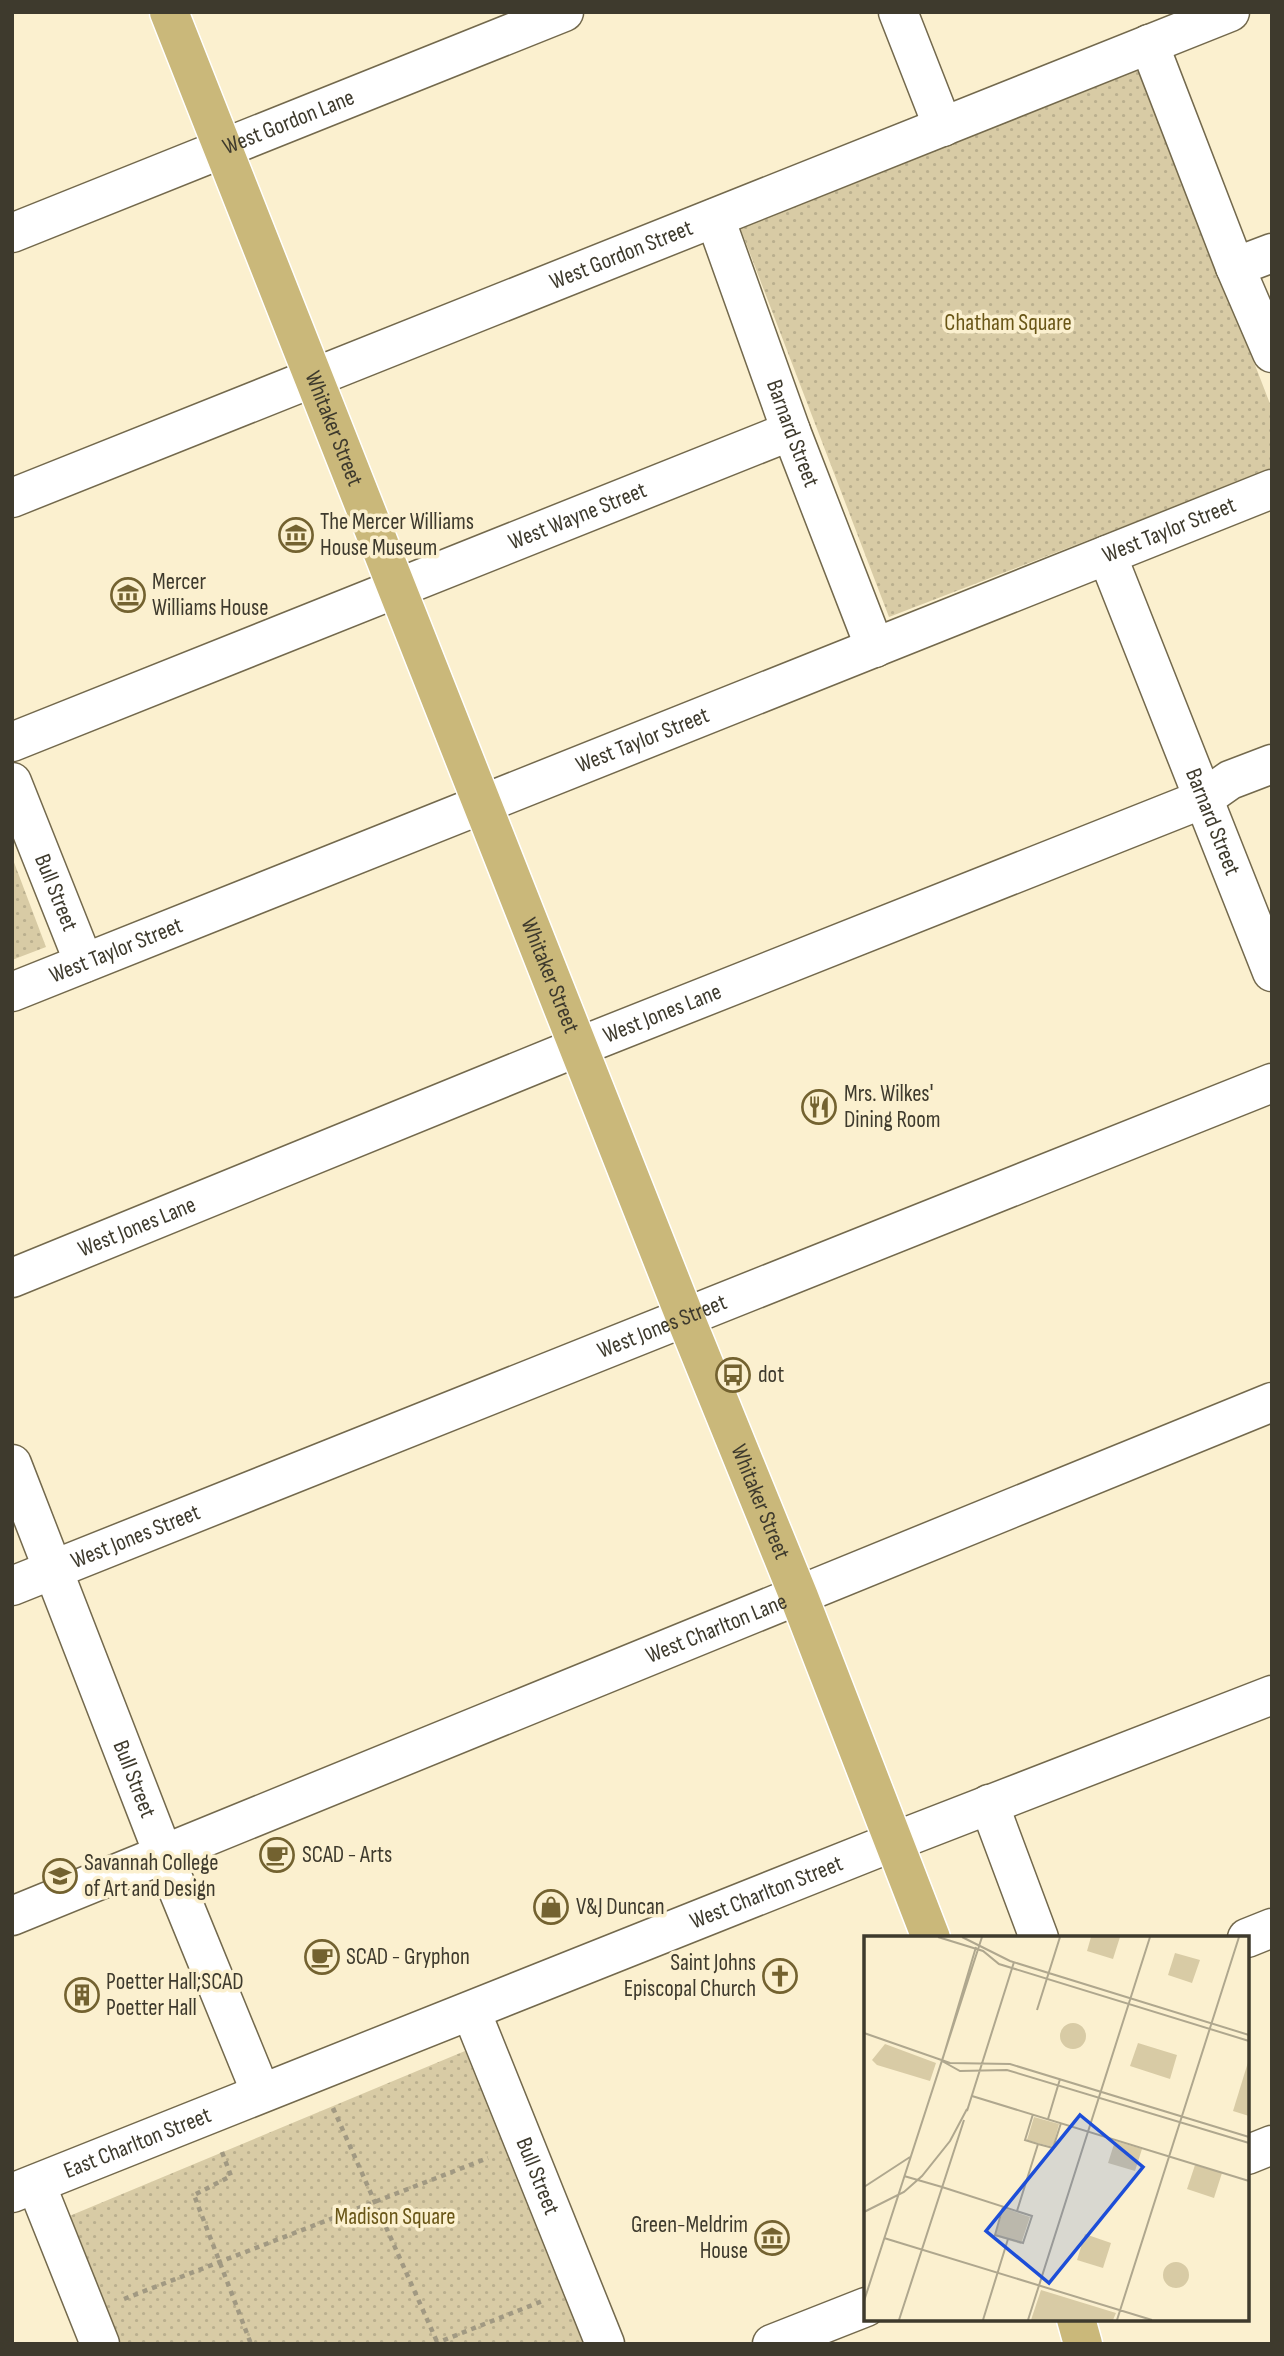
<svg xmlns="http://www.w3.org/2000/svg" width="1284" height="2356" font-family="'Sofia Sans Condensed',sans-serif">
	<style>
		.park { fill: url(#park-dots) }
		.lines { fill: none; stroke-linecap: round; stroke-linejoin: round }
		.minor-casing { stroke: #73694d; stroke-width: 41 }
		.major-casing { stroke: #fff; stroke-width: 41 }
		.path { stroke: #a19982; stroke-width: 4.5; stroke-dasharray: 5 5; stroke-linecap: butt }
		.minor { stroke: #fff; stroke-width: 38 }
		.major { stroke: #cab87a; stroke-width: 38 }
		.labels { text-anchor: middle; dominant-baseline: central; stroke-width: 7; stroke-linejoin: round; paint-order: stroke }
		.street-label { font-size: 23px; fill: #3e3a2d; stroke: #fbf0cf }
		.park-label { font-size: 23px; fill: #695617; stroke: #fbf0cf }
		.poi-label { font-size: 23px; fill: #3e3a2d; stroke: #fbf0cf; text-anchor: start }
		.inset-road { fill: none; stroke: #afa78e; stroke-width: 2 }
		.view { fill: #1d4ed8; fill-opacity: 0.15; stroke: #1d4ed8; stroke-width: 3.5 }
		.inset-edge { fill: none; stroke: #3e3a2d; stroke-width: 3.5 }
	</style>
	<defs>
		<pattern id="park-dots" width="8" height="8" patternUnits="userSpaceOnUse" patternTransform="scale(1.75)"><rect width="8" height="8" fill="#d8cba5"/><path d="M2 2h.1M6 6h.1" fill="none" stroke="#baaf8e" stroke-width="1.8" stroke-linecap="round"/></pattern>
	</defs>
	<rect width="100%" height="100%" fill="#fbf0cf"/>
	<!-- park -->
	<path class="park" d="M1130 41 1272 409V469L889 617 728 196Z
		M12 857 46 947 12 960Z
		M465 2051 583 2344H118L67 2217Z"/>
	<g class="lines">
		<!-- minor casing -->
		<g class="minor-casing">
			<g id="minor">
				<path d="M898 12 943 127"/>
				<path d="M1149 44 1235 267 1272 353"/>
				<path id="s1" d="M715 218 791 431 875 648"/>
				<path id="s2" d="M12 233 564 12"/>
				<path d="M1235 267 1272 253"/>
				<path id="s3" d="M12 498 1230 12"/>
				<path id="s4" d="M1107 555 1272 972"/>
				<path id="s5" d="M12 742 791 431"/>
				<path id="s6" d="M12 782 84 963"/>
				<path id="s7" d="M12 992 1272 489"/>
				<path id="s8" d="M12 1278 578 1047 1203 799 1230 780 1272 764"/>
				<path id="s9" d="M12 1464 164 1856 261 2093"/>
				<path id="s10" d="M12 1586 1272 1083"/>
				<path d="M989 1804 1039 1938"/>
				<path id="s11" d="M12 1916 1272 1402"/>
				<path d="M1247 1938 1272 1928"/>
				<path id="s12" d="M471 2011 605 2344"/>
				<path d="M1247 2155 1272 2145"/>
				<path d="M36 2184 100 2344"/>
				<path id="s13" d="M12 2193 893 1842 1272 1695"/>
				<path d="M772 2344 866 2307"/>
			</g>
		</g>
		<!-- major casing -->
		<g class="major-casing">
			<g id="major">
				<path id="s14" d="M169 12 685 1317 799 1597 931 1938"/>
				<path d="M1076 2319 1083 2344"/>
			</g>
		</g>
		<!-- path -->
		<path class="path" d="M333 2108 438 2344
			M222 2152 231 2176 194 2195 251 2344
			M124 2299 488 2158
			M434 2344 545 2300"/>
		<!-- minor -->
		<use href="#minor" class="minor"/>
		<!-- major -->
		<use href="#major" class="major"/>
	</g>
	<!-- icons -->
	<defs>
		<g id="museum-ring" transform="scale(1.75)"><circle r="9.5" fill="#fbf0cf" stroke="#736230" stroke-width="1.5"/><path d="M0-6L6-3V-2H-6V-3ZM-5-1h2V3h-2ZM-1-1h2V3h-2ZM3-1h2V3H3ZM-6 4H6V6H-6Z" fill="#736230"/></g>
		<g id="restaurant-ring" transform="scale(1.75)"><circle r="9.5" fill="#fbf0cf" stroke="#736230" stroke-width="1.5"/><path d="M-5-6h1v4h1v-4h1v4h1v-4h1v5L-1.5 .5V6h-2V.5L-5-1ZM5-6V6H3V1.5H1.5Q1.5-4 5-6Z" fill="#736230"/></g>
		<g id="bus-ring" transform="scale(1.75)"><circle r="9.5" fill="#fbf0cf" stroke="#736230" stroke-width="1.5"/><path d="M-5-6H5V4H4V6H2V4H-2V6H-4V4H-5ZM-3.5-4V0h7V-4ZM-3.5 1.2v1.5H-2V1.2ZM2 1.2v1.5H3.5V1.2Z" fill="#736230"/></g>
		<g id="cafe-ring" transform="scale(1.75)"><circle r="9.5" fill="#fbf0cf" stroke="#736230" stroke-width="1.5"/><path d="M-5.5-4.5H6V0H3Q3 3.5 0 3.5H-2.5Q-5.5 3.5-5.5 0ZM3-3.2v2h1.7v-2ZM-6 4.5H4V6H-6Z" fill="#736230"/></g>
		<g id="university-ring" transform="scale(1.75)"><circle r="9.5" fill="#fbf0cf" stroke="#736230" stroke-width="1.5"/><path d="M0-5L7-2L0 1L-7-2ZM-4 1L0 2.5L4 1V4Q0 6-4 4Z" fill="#736230"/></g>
		<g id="shop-ring" transform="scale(1.75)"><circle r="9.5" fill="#fbf0cf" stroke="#736230" stroke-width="1.5"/><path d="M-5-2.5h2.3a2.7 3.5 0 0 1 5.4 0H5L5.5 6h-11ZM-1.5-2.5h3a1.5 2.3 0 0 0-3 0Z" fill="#736230"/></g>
		<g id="church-ring" transform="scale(1.75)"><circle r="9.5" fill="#fbf0cf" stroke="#736230" stroke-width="1.5"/><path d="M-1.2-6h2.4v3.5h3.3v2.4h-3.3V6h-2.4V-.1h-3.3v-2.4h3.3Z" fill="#736230"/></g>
		<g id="building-ring" transform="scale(1.75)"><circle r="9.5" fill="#fbf0cf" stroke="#736230" stroke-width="1.5"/><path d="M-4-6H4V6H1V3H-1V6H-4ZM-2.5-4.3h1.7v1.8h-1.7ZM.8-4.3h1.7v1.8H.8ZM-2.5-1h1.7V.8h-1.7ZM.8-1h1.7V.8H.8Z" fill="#736230"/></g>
	</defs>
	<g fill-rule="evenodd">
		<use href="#museum-ring" x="296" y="535"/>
		<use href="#museum-ring" x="128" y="595"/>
		<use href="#restaurant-ring" x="819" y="1107"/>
		<use href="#bus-ring" x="733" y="1375"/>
		<use href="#cafe-ring" x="277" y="1855"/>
		<use href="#university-ring" x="60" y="1876"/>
		<use href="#shop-ring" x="551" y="1907"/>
		<use href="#cafe-ring" x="322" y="1957"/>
		<use href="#church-ring" x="780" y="1976"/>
		<use href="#building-ring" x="82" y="1995"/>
		<use href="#museum-ring" x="772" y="2238"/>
	</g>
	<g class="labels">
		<!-- street labels -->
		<g class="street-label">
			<text stroke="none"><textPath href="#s2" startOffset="298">West Gordon Lane</textPath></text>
			<text stroke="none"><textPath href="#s3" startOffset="656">West Gordon Street</textPath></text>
			<text stroke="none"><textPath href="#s14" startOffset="448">Whitaker Street</textPath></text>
			<text stroke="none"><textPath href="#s1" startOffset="229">Barnard Street</textPath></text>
			<text stroke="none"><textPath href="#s5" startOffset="609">West Wayne Street</textPath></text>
			<text stroke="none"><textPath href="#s7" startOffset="1246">West Taylor Street</textPath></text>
			<text stroke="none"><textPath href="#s7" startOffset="679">West Taylor Street</textPath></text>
			<text stroke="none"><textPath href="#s4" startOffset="287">Barnard Street</textPath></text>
			<text stroke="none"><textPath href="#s6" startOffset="119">Bull Street</textPath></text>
			<text stroke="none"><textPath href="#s7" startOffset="112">West Taylor Street</textPath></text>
			<text stroke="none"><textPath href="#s14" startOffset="1036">Whitaker Street</textPath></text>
			<text stroke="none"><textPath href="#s8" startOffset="702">West Jones Lane</textPath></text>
			<text stroke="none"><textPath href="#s8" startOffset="135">West Jones Lane</textPath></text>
			<text stroke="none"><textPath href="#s10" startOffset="700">West Jones Street</textPath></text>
			<text stroke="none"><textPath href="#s14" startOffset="1603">Whitaker Street</textPath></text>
			<text stroke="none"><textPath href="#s10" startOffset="133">West Jones Street</textPath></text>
			<text stroke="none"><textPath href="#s11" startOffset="761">West Charlton Lane</textPath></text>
			<text stroke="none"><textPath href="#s9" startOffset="338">Bull Street</textPath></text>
			<text stroke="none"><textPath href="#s13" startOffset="812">West Charlton Street</textPath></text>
			<text stroke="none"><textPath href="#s13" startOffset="135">East Charlton Street</textPath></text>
			<text stroke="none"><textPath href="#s12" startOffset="178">Bull Street</textPath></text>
		</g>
		<!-- park labels -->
		<g class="park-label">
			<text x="1008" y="323">Chatham Square</text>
			<text x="395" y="2217">Madison Square</text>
		</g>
		<!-- poi labels -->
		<g class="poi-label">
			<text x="320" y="522">The Mercer Williams<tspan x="320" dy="26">House Museum</tspan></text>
			<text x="152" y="582">Mercer<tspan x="152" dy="26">Williams House</tspan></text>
			<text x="844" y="1094">Mrs. Wilkes'<tspan x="844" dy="26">Dining Room</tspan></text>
			<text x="758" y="1375">dot</text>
			<text x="302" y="1855">SCAD - Arts</text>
			<text x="84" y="1863">Savannah College<tspan x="84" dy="26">of Art and Design</tspan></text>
			<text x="576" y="1907">V&amp;J Duncan</text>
			<text x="346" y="1957">SCAD - Gryphon</text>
			<text x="756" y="1963" text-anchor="end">Saint Johns<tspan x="756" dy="26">Episcopal Church</tspan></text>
			<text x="106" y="1982">Poetter Hall;SCAD<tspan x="106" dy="26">Poetter Hall</tspan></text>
			<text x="748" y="2225" text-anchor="end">Green-Meldrim<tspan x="748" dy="26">House</tspan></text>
		</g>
	</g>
	<!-- overview -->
	<g transform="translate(864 1936)">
		<rect width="385" height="385" fill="#fbf0cf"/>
		<path d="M385 123V180L369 175Z" fill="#d8cba5"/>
		<path d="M227 1H256L249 23 223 15ZM311 17 336 24 328 47 304 39ZM196 100a13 13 0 1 1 26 0a13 13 0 1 1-26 0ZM274 107 313 119 306 143 266 130ZM21 108 72 127 66 145 13 129 8 124ZM170 181 195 188 189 211 163 204ZM251 205 278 213 271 235 244 227ZM331 229 358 237 350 262 323 253ZM140 272 166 281 157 308 131 300ZM221 298 247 307 239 332 213 324ZM299 339a13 13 0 1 1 26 0a13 13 0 1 1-26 0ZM177 354 252 377 249 384H167Z" fill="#d8cba5"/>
		<path class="inset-road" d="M74 1 119 15 135 28 385 105M98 1 146 25 385 99M173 74 196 1M0 97 86 127 146 128 385 201M78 125 96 135 143 134 385 207M78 125 112 11M108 160 385 245M103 175 150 26M169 178 161 204 174 208 189 212 197 187M184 183 196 143M40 240 78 251 168 280 159 307 131 299 139 271M0 251 46 221M153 275 174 208M0 276 40 256 58 240 86 205 103 173M20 302 288 384M0 365 118 1M35 384 100 184M119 384 144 303M164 384 286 1M253 384 375 1"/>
		<path class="view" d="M216 179 279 231 185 347 122 295Z"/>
		<rect width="385" height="385" class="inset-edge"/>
	</g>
	<!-- border -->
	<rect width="1284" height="2356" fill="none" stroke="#3e3a2d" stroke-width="28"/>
</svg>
